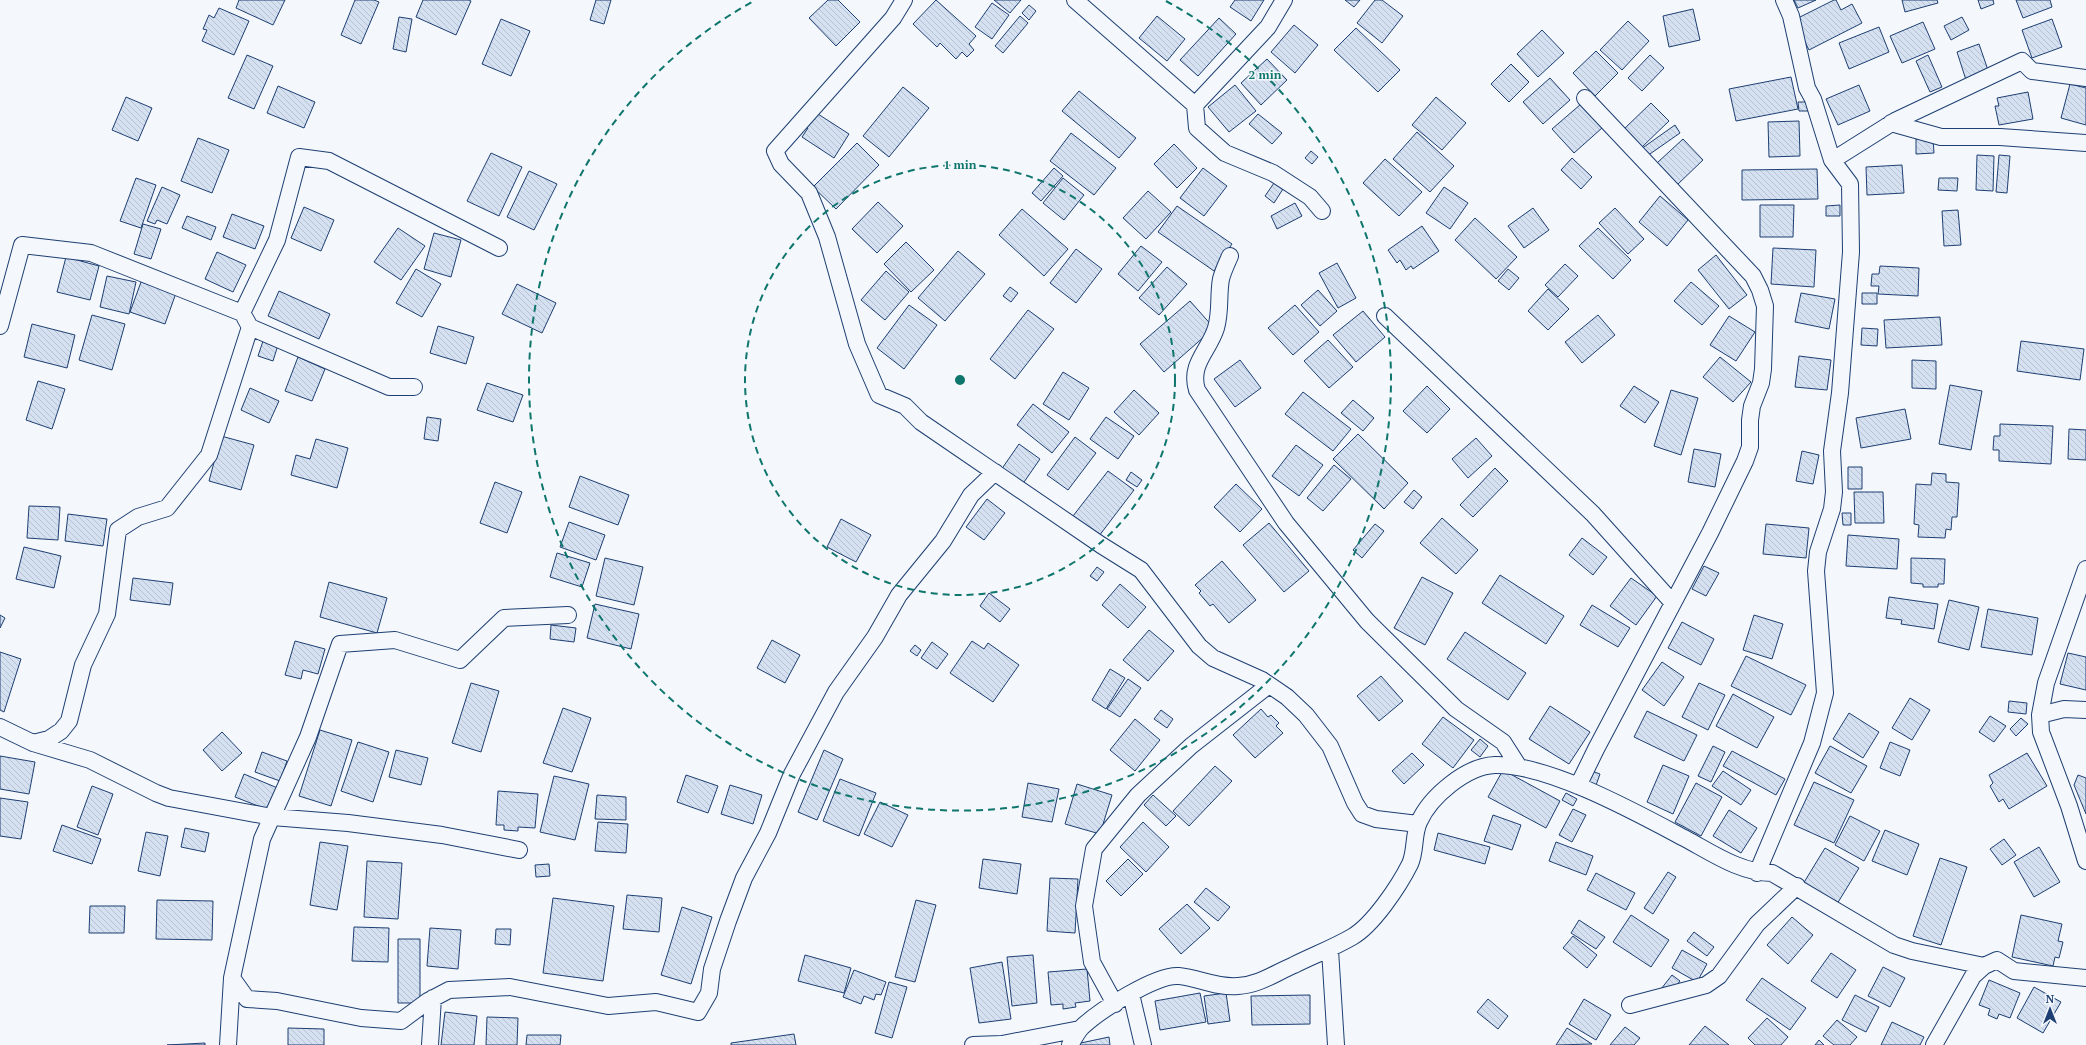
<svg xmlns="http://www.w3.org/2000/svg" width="2086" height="1045" font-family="'PT Serif',serif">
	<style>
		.building { fill: url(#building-back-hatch); stroke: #1d3f73 }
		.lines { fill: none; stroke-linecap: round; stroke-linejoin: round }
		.minor-casing { stroke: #1d3f73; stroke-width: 18 }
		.minor { stroke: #f4f7fb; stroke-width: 16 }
		.ring { fill: none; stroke: #0f766e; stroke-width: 2; stroke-dasharray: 7 5 }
		.centre { fill: #0f766e; stroke: #f4f7fb; stroke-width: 2 }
		.ring-label { font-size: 12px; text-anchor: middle; font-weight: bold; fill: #0f766e; stroke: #f4f7fb; stroke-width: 3; stroke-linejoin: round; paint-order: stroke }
	</style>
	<defs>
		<pattern id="building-back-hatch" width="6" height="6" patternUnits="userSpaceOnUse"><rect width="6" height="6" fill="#d5e0f0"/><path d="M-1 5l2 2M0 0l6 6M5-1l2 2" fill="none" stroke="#b6c1d1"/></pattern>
	</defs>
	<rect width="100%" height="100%" fill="#f4f7fb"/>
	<!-- building -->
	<path class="building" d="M239 0H285L273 25 236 8Z
		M355 0H374L379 2 361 44 341 35Z
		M423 0H469L471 1 456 35 416 17Z
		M596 0H611L604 24 590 20Z
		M828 0H838L860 22 836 46 809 18Z
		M936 0 976 36 969 44 974 50 967 57 962 52 956 59 940 43 937 47 913 24Z
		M994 0H1021L1010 13Z
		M1235 0H1264L1251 21 1230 7Z
		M1345 0H1360L1354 7Z
		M1375 0H1382L1403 16 1382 43 1357 23Z
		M1794 0H1816L1798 8Z
		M1834 0H1836L1841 10 1852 4 1862 23 1809 50 1794 20Z
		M1902 0H1937L1938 3 1905 12Z
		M1978 0H1993L1994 4 1981 9Z
		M2016 0H2050L2052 7 2023 18Z
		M992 3 1009 15 992 39 975 27Z
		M1029 5 1036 11 1029 20 1022 13Z
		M219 8 249 21 234 55 202 41 207 30 203 29 209 15 214 18Z
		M1693 9 1700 40 1669 47 1663 16Z
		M1020 16 1028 23 1003 53 995 46Z
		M1157 16 1185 39 1167 61 1139 38Z
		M399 17 412 19 406 52 393 49Z
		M1962 17 1969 30 1951 40 1944 26Z
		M1219 18 1236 34 1198 76 1180 60Z
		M501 19 530 31 511 76 482 64Z
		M2052 19 2062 47 2032 58 2022 30Z
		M1628 21 1649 41 1622 70 1600 50Z
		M1923 22 1935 49 1902 63 1890 36Z
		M1294 25 1318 45 1295 73 1271 52Z
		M1879 27 1889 52 1849 69 1839 43Z
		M1356 28 1400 70 1378 92 1334 50Z
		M1542 30 1564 53 1538 77 1517 54Z
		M1979 44 1989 73 1966 80 1957 52Z
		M1596 51 1618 73 1595 96 1573 73Z
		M247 55 273 66 254 109 228 98Z
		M1650 55 1664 68 1642 91 1628 78Z
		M1928 55 1942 87 1930 92 1916 61Z
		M1267 59 1287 80 1261 105 1241 83Z
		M1511 64 1529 82 1509 102 1491 84Z
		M1791 77 1798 109 1736 121 1729 89Z
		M1550 78 1570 100 1543 124 1523 102Z
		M2070 84 2086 88V125L2061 118Z
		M1235 85 1256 111 1229 132 1208 107Z
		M1859 85 1870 111 1838 125 1826 99Z
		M278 86 315 102 304 128 267 113Z
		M903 87 929 108 889 157 863 136Z
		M1079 91 1136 138 1119 158 1062 111Z
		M2028 92 2033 119 1999 125 1995 106H1999L1997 98Z
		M126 97 152 108 138 141 112 130Z
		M1436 97 1466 123 1442 150 1412 125Z
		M1798 102H1810L1811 111H1799Z
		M1651 103 1669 121 1641 148 1623 130Z
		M1581 104 1602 128 1574 153 1552 129Z
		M818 114 849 134 834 158 802 137 808 128 804 125 810 116 814 119Z
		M1258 114 1282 133 1272 144 1249 124Z
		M1799 121 1800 156 1769 157 1768 122Z
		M1675 125 1680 133 1647 156 1641 149Z
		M1417 132 1454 166 1430 192 1393 159Z
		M1071 133 1116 168 1094 195 1050 161Z
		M198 138 229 150 212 193 181 181Z
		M1933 138 1934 153 1916 154V139Z
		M1683 139 1703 160 1677 185 1657 163Z
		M857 143 879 165 836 209 813 187Z
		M1174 144 1197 168 1177 188 1154 164Z
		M1311 151 1318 157 1312 164 1305 158Z
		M491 153 522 167 499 216 467 201Z
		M1977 155 1994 156 1993 191 1976 190Z
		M1999 155 2010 156 2007 193 1996 192Z
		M1572 158 1592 177 1581 189 1561 170Z
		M1385 159 1422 192 1399 216 1363 183Z
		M1902 165 1904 193 1867 195 1866 167Z
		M1054 168 1063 176 1041 201 1032 193Z
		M1203 168 1227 186 1204 216 1180 198Z
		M1817 169 1818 199 1742 200V170Z
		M529 171 557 184 534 230 507 217Z
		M136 178 156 185 141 228 120 221Z
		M1063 178 1084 195 1064 220 1043 203Z
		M1939 178H1958L1957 191 1938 190Z
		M1274 183 1283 189 1274 203 1265 196Z
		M162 187 180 195 167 224 157 220 155 224 147 221Z
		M1444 187 1468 203 1450 229 1426 213Z
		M1148 191 1171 212 1146 239 1123 218Z
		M1660 196 1688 220 1667 246 1639 222Z
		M878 202 903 226 877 253 852 229Z
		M1295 203 1302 216 1277 229 1271 216Z
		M1760 205H1794L1793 237H1760Z
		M1840 205V216H1826V206Z
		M1177 206 1232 244 1214 271 1158 232Z
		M304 207 334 220 321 251 291 238Z
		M1533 208 1549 230 1524 248 1508 226Z
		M1615 208 1644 239 1628 254 1599 223Z
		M1022 209 1068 249 1044 276 999 235Z
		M1958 210 1961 245 1944 246 1942 211Z
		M232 214 264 226 255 249 223 237Z
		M187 216 216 227 211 240 182 228Z
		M1475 218 1517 257 1496 279 1455 240Z
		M143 224 161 229 151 259 134 254Z
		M1422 226 1439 251 1413 269 1411 266 1406 270 1400 260 1397 263 1388 250Z
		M398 228 425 246 401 280 374 262Z
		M1598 228 1631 260 1613 279 1579 246Z
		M434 233 461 240 451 277 424 269Z
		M906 242 934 270 911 292 884 264Z
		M1141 246 1162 262 1138 291 1118 274Z
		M1773 248 1816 250 1814 287 1771 284Z
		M1076 249 1102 269 1076 303 1050 283Z
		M958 251 985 274 945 321 918 298Z
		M217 252 246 265 233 292 205 279Z
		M1716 255 1747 295 1729 309 1698 270Z
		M66 257 99 266 90 300 57 292Z
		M1337 263 1356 298 1338 308 1319 273Z
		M1565 264 1578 276 1558 297 1545 285Z
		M1880 266 1919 268 1918 296 1878 294 1879 286H1871L1872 274H1879Z
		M1167 267 1187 284 1159 315 1139 298Z
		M416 269 441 284 422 317 396 303Z
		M1508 269 1519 278 1509 290 1498 281Z
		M886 271 909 292 885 320 861 300Z
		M107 276 136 282 129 314 100 307Z
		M141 282 176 293 165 324 130 312Z
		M1691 282 1719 306 1702 325 1674 301Z
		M517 284 556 303 542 333 502 314Z
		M1010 287 1018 293 1011 302 1003 296Z
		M1548 289 1569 309 1548 330 1528 311Z
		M1318 290 1337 311 1320 326 1301 305Z
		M279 291 330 314 319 339 268 316Z
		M1801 293 1835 299 1829 329 1795 322Z
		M1862 293H1877V304H1862Z
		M1190 301 1214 328 1164 372 1140 344Z
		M909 305 937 325 904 369 877 348Z
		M1295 305 1319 332 1293 355 1268 328Z
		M1028 310 1054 329 1015 379 990 359Z
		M1363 311 1385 337 1356 362 1333 335Z
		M92 315 125 324 112 370 79 360Z
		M1598 315 1615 335 1582 363 1565 342Z
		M1729 316 1755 332 1736 361 1710 345Z
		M1940 317 1942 345 1886 348 1884 320Z
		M32 324 75 335 67 368 24 357Z
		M438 326 474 337 466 364 430 353Z
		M1862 328 1878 329 1877 346 1861 345Z
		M1328 340 1353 367 1329 388 1304 361Z
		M263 341 278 345 273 361 258 356Z
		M2021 341 2084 349 2080 380 2017 371Z
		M1799 356 1831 360 1827 390 1795 387Z
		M298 357 325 369 312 401 285 391Z
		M1720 357 1751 382 1733 402 1703 377Z
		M1240 360 1261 388 1235 407 1214 379Z
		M1912 360 1936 361V389L1912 388Z
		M1063 372 1089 388 1069 420 1043 404Z
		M38 381 65 389 52 429 26 420Z
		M487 383 523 395 513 422 477 410Z
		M1950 385 1982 391 1971 450 1939 444Z
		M1427 386 1450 409 1427 433 1403 411Z
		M1634 386 1659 402 1645 423 1620 406Z
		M250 388 279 401 269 423 241 410Z
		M1134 390 1159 413 1139 435 1114 412Z
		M1671 390 1698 398 1681 455 1654 446Z
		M1303 392 1351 429 1333 451 1285 414Z
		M1353 400 1374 418 1363 431 1341 413Z
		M1033 404 1069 432 1052 453 1017 425Z
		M1905 409 1911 439 1861 448 1856 418Z
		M427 417 441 419 438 441 424 439Z
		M1106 417 1134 436 1118 459 1090 439Z
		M2000 424 2053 426 2051 464 1999 461V450H1993L1994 436H2000Z
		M2069 429 2086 430V460L2068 459Z
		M1358 434 1408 483 1384 509 1333 459Z
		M221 436 254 445 241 490 209 481Z
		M1075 437 1096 453 1068 490 1047 475Z
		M1476 438 1492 456 1468 478 1452 459Z
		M316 439 348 448 337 488 291 475 296 455 310 459Z
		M1019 444 1040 459 1022 485 1001 470Z
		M1296 445 1323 465 1299 496 1272 476Z
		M1694 449 1721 454 1715 487 1688 482Z
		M1802 451 1819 455 1813 484 1796 481Z
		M1334 465 1351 479 1323 511 1307 498Z
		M1848 467H1862V489H1848Z
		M1495 468 1508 481 1473 517 1460 505Z
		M1108 471 1134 490 1099 536 1073 516Z
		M1131 472 1142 480 1137 487 1126 480Z
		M1932 473 1946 474V482L1959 483 1957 517H1952L1951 530 1946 529 1945 538 1918 537 1919 525 1914 524 1916 484 1931 485Z
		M580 476 629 495 618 525 569 507Z
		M495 482 522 492 507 533 480 523Z
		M1236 484 1262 509 1240 532 1214 507Z
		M1414 490 1422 497 1413 509 1404 502Z
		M1854 492H1883L1884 523H1855Z
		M987 499 1005 513 984 540 966 527Z
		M29 506 60 507 58 540 27 538Z
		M1842 513H1851V525H1843Z
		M68 514 107 519 103 546 65 541Z
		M1442 518 1478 550 1456 574 1420 543Z
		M841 519 871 535 856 562 827 547Z
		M569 522 605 535 596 560 560 547Z
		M1269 523 1309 571 1284 592 1243 545Z
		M1375 524 1384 531 1362 558 1353 550Z
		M1766 524 1809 528 1806 558 1763 554Z
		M1848 535 1899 539 1897 569 1846 566Z
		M1582 538 1607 557 1593 575 1569 555Z
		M24 547 61 556 54 588 16 579Z
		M557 553 590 563 582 587 550 577Z
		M605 558 643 567 634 605 596 596Z
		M1911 558 1945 559 1944 584H1938V587H1923V584L1911 583Z
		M1222 561 1256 600 1229 623 1213 604 1210 606 1199 593 1201 591 1195 585Z
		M1704 566 1719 573 1706 596 1692 589Z
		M1097 567 1104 572 1097 581 1090 576Z
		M1500 575 1564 616 1546 644 1482 603Z
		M1422 577 1453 593 1425 645 1394 628Z
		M133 578 173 583 170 605 130 600Z
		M1631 578 1657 596 1636 625 1610 606Z
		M329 582 387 598 377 633 320 617Z
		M1120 584 1146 607 1128 628 1102 605Z
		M989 593 1010 609 1000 622 980 606Z
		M1889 597 1938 604 1934 629 1901 624 1902 620 1886 618Z
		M1949 600 1979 607 1969 650 1938 642Z
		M595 604 639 614 631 649 587 638Z
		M1592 605 1630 628 1618 647 1580 625Z
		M1988 609 2038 618 2032 655 1981 647Z
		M0 615 5 618 0 628Z
		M1754 615 1783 624 1772 659 1743 650Z
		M1682 622 1714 639 1701 665 1668 648Z
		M551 625 576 628 574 642 550 639Z
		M1149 630 1174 651 1148 681 1123 660Z
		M1465 632 1526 673 1508 700 1447 659Z
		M772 640 800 655 785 683 757 668Z
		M295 641 325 649 318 674 303 670 301 679 285 675Z
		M972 641 984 649 988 643 1019 665 993 702 950 673Z
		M932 642 948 654 937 669 921 658Z
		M915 645 921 650 917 656 910 651Z
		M0 652 21 659 4 712 0 710Z
		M2068 653 2086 657V690L2060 684Z
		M1746 656 1806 685 1791 715 1731 686Z
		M1662 662 1684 677 1664 706 1642 690Z
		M1110 669 1125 678 1106 709 1092 700Z
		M1381 676 1403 701 1379 721 1357 696Z
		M1128 679 1141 688 1120 717 1107 709Z
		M471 683 499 691 481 752 452 743Z
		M1699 683 1725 695 1708 730 1682 717Z
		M1733 694 1774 717 1757 748 1716 726Z
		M1910 698 1930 710 1912 740 1892 728Z
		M2009 701 2027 703 2026 714 2008 712Z
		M1550 706 1590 732 1569 764 1529 739Z
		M563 708 591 718 572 772 543 763Z
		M1261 709 1268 717 1271 715 1279 723 1276 726 1283 733 1255 758 1233 735Z
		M1161 710 1173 719 1167 728 1154 719Z
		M1647 711 1697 735 1684 761 1634 737Z
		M1849 713 1879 732 1863 758 1833 739Z
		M1990 716 2006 726 1994 742 1979 732Z
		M1443 717 1474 740 1453 768 1422 744Z
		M2021 718 2028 724 2016 736 2010 729Z
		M1135 719 1160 740 1135 771 1110 750Z
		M320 730 352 740 331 806 299 796Z
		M222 732 242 753 222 771 203 750Z
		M1480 739 1488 746 1480 757 1471 750Z
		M358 742 389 752 373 802 341 791Z
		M1890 742 1910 750 1900 776 1880 768Z
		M1713 746 1725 752 1711 782 1698 776Z
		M1830 746 1867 766 1851 793 1815 773Z
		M396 750 428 758 421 785 389 777Z
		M824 750 843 759 817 820 798 812Z
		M1732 751 1785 779 1776 795 1723 766Z
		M262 752 287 761 280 781 255 772Z
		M1412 753 1424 765 1404 784 1392 771Z
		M2027 753 2047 786 2009 809 2003 799 1999 802 1990 786 1993 783 1989 775Z
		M0 756 35 762 29 794 0 789Z
		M1663 765 1689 776 1673 814 1647 802Z
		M1215 766 1232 781 1189 826 1173 811Z
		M1503 770 1560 801 1546 828 1488 797Z
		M1592 771 1600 774 1595 788 1587 785Z
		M1723 771 1751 790 1741 805 1712 786Z
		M244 774 280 789 271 811 235 797Z
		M686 775 718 786 708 813 677 802Z
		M2078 775 2086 778V814L2074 785Z
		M554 776 589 784 575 840 540 832Z
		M840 779 876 793 859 836 823 821Z
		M1814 782 1854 800 1834 843 1794 825Z
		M1028 783 1059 789 1052 822 1022 817Z
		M1696 783 1722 797 1701 836 1675 822Z
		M1077 784 1112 795 1100 834 1065 824Z
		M730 785 762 795 753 824 721 814Z
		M92 786 113 794 98 835 77 827Z
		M498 791 538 794 535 828 518 827V831L504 830V825H496Z
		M1566 793 1577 799 1573 806 1562 800Z
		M597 795 626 797V820L595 819Z
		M1153 795 1176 816 1166 826 1144 805Z
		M0 798 28 802 21 839 0 836Z
		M880 802 908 815 892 847 864 834Z
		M1573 809 1586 815 1572 842 1559 835Z
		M1729 810 1757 828 1741 853 1713 836Z
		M1493 815 1521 825 1512 850 1484 841Z
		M1850 816 1880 831 1864 861 1835 845Z
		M598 822 628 824 626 853 595 851Z
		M1143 822 1169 847 1146 872 1120 847Z
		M62 825 101 839 92 864 53 851Z
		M185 828 209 833 205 852 181 847Z
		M1885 830 1919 844 1907 875 1872 861Z
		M146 832 168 836 160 876 138 871Z
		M1438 833 1490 847 1485 864 1434 850Z
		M2004 839 2016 855 2002 865 1990 849Z
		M320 842 348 846 337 910 310 905Z
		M1556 842 1593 856 1586 875 1549 861Z
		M2039 847 2060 882 2034 897 2014 862Z
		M1825 848 1859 868 1837 904 1803 884Z
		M1940 858 1967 867 1941 945 1913 936Z
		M983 859 1021 864 1017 894 979 888Z
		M1128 859 1143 874 1121 896 1106 881Z
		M367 861 402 863 398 919 364 917Z
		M549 864 550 876 536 877 535 865Z
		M1668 872 1676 877 1653 914 1644 908Z
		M1596 873 1635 893 1626 910 1587 890Z
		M1050 878 1078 879 1075 933 1047 931Z
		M1206 888 1230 907 1218 921 1194 902Z
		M627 895 662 898 659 932 623 929Z
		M553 898 614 906 603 981 543 973Z
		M157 900 213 901 212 940 156 939Z
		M916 900 936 905 915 982 895 977Z
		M1187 904 1210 928 1181 954 1159 929Z
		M90 906H125L124 933H89Z
		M682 907 712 917 691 984 661 975Z
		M1631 915 1669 940 1651 967 1613 942Z
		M2021 915 2062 924 2058 941 2063 942 2059 958 2055 957 2053 966 2012 957Z
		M1792 917 1813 935 1788 964 1767 945Z
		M1579 920 1605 937 1596 949 1571 933Z
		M354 927 389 928 388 962 352 961Z
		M430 928 461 930 458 969 427 966Z
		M496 929H511L510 945 495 944Z
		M1694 932 1714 947 1707 956 1687 941Z
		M1573 936 1597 955 1587 968 1563 948Z
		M398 939H420V1003H398Z
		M1682 950 1707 964 1697 982 1672 968Z
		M1831 953 1856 970 1837 998 1811 981Z
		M805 955 851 968 844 993 798 981Z
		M1033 955 1037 1003 1012 1006 1007 957Z
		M1002 962 1011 1019 979 1023 970 968Z
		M1883 967 1905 978 1890 1007 1868 996Z
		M1087 969 1090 1001 1075 1003 1076 1007 1063 1009V1004L1051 1005 1048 972Z
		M854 970 886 982 881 995 876 994 874 1000 864 996 861 1004 843 997Z
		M1672 975 1680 981 1669 995 1661 989Z
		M1762 978 1806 1008 1790 1030 1746 1000Z
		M1989 980 2020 993 2010 1018 1999 1014 1997 1019 1988 1015 1990 1009 1979 1005Z
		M889 982 907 987 892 1038 875 1033Z
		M2034 987 2061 1002 2043 1033 2017 1018Z
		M1200 993 1206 1022 1160 1030 1155 1001Z
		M1226 993 1230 1021 1208 1024 1204 996Z
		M1310 995V1024L1252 1025 1251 996Z
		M1855 995 1879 1007 1866 1032 1842 1020Z
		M1488 999 1508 1016 1498 1029 1477 1012Z
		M1584 999 1611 1015 1596 1040 1569 1024Z
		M445 1012 477 1016 474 1045H441Z
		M487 1017 518 1018 517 1045H486Z
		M1767 1018 1788 1037 1781 1045H1755L1748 1038Z
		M1837 1020 1857 1037 1850 1045H1834L1823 1036Z
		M1892 1022 1924 1037 1920 1045H1881Z
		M1705 1026 1729 1045H1689Z
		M1625 1027 1640 1038 1634 1045H1610Z
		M288 1028 324 1029V1045H288Z
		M1567 1028 1592 1044 1556 1045Z
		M794 1034 796 1045H731V1043Z
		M527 1035H561L560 1045H526Z
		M1109 1037 1110 1045H1076V1044Z
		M1819 1040 1824 1045H1815Z
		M205 1043V1045H167Z"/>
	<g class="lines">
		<!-- minor casing -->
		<g class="minor-casing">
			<path id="minor" d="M904 0 893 18 775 151 781 164 809 193 827 237 857 344 879 395 905 406 921 422 1101 545 1141 570 1199 646 1213 658 1262 680 1287 697 1306 715 1330 746 1355 803 1362 814 1376 819 1418 824
				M1075 0 1195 105 1197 128 1225 153 1273 173 1310 197 1322 211
				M1195 105 1268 27 1284 0
				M1891 123 1941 137H2000L2086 143
				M1833 160 1895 121 2022 61 2032 71 2086 78
				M1230 256C1227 263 1223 271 1221 279 1218 295 1221 311 1216 328 1209 351 1189 364 1197 390L1286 523 1367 621 1456 709 1503 742 1519 767
				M1385 316 1593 514 1672 602
				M245 318 250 327 389 387H414
				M0 326 22 245 91 253 242 313 277 240 299 157 329 161 499 248
				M2086 569 2046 683 2040 715 2041 732 2069 806 2086 861
				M2040 715 2064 709 2086 710
				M0 727 33 743 90 760 156 793 169 798 272 817 348 823 442 835 519 850
				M33 743 49 739 61 731 69 721 83 665 107 614 118 530 138 517 167 508 209 455 250 327
				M1578 786 1596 749 1710 533 1745 461 1750 447V420L1752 406 1761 383 1763 369 1765 306 1760 290 1753 276 1585 98
				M1757 873 1812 743 1825 693 1816 571 1818 552 1832 509 1834 492 1832 451 1840 393 1851 252 1850 184 1832 160 1813 99 1807 88 1791 16 1784 0
				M1330 950 1336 1045
				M232 978 247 999 277 1001 361 1018 401 1021 428 1001 449 990 510 987 608 1006 656 1002 698 1012 709 993 712 969 728 921 744 878 768 833 792 774 836 692 875 637 899 595 943 541 971 495 995 472
				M1131 994 1143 1045
				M1115 1004 1092 962 1084 906 1094 849 1138 795 1191 746 1269 685
				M1630 1005 1706 985 1719 976 1757 924 1797 886
				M228 1045 232 978 262 839 308 737 340 644 395 640 460 660 504 618 568 615
				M430 1045 433 998
				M973 1045 1002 1044 1080 1029
				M1070 1045C1074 1039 1077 1032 1082 1027 1099 1011 1156 974 1179 976 1199 978 1217 988 1238 986 1259 985 1275 973 1294 965 1314 955 1333 948 1352 937 1373 925 1399 886 1410 864 1416 851 1413 835 1419 822 1430 797 1466 766 1495 765 1549 764 1637 813 1686 839 1712 853 1741 873 1772 873L1894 945 1912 951 1984 966
				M1934 1045 1973 976 1984 966 1997 960 2014 971 2086 978"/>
		</g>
		<!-- minor -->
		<use href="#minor" class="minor"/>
	</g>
	<!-- distance rings -->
	<g class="ring">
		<circle cx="960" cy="380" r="215"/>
		<path d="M1166 1A431 431 0 1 1 754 1"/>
	</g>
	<circle cx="960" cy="380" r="6" class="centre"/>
	<g class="ring-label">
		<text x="1265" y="79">2 min</text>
		<text x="960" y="169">1 min</text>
	</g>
	<!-- north arrow -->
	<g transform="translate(2050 1009)" stroke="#f4f7fb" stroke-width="3" paint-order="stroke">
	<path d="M0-3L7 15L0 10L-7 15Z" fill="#1d3f73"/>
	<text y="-6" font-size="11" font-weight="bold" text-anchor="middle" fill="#1d3f73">N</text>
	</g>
</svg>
